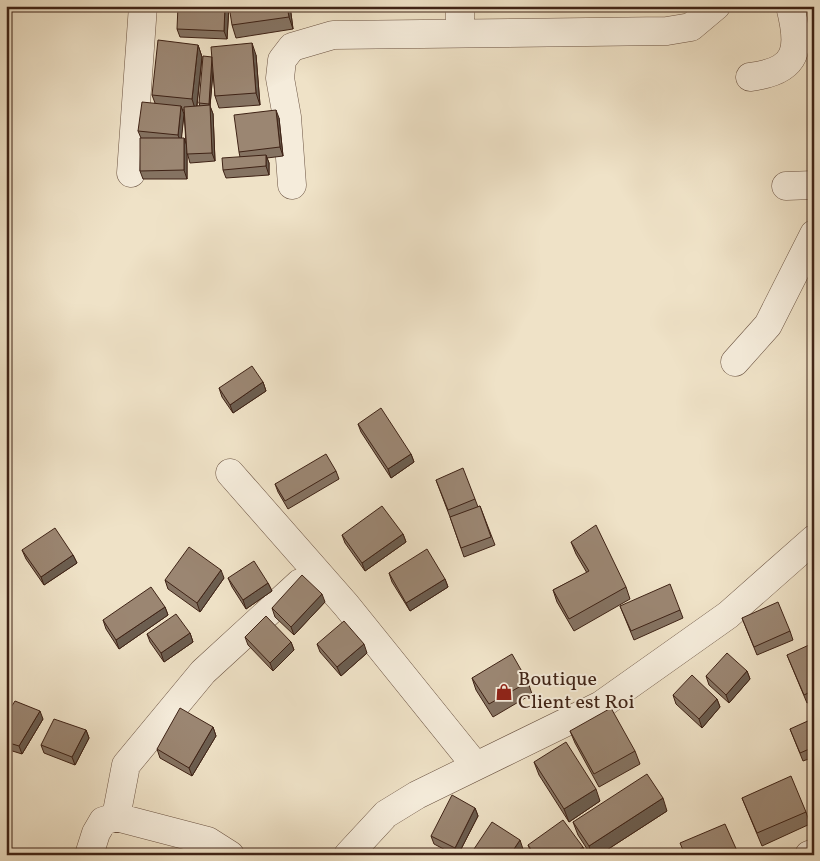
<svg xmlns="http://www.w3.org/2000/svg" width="820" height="861" font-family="Vollkorn,serif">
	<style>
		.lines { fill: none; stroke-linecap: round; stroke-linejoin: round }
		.minor-casing { stroke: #6b5342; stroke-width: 29 }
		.minor { stroke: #f5ecdb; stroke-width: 28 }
		.wall { fill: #857362; stroke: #3f2316; fill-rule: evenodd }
		.shaded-wall { fill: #6c5e50; stroke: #3f2316 }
		.building { fill: #9b8672; stroke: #3f2316 }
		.labels { text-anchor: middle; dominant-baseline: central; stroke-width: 4; stroke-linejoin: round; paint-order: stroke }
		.poi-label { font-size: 20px; fill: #3f2316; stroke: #f5ecdb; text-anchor: start }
	</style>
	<rect width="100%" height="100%" fill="#efe2c7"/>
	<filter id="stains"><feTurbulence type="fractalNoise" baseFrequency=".004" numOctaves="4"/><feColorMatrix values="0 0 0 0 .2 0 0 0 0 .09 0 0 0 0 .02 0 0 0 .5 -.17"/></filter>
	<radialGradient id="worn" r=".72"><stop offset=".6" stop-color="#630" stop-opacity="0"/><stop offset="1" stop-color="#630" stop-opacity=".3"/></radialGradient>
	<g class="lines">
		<!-- minor casing -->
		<g class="minor-casing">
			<path id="minor" d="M460 33V6
				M750 77C799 71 801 49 790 6
				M131 173 143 6
				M292 185 287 117 280 78 282 60 292 47 333 35 667 31 691 27 716 6
				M786 186 814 185
				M735 362 768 325 814 234
				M230 473 346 605 475 765
				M116 817 126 765 203 672 300 583
				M89 855 96 833 103 821 116 817 208 841 230 855
				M348 855 386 814 417 795 601 705 728 615 814 539
				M809 855 814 853"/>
		</g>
		<!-- minor -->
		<use href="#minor" class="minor"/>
	</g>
	<!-- wall -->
	<path class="wall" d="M229 6 227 39 180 37 177 29Z
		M290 6 293 29 236 38 232 25Z
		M198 45 202 57 197 106H200L199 103 212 57 256 55 260 105 219 108 215 96 213 70 210 106 213 114 215 161 190 163 187 152V179H143L140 171 141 138 138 131 155 103 152 95ZM182 110H184L186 145 181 138 184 114Z
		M279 118 283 156 267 158 269 163V175L226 178 223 170 240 157 239 152Z
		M263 382 266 391 233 413 222 397 219 388Z
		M358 424 411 454 414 462 391 478 361 432Z
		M336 471 339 479 288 509 278 492 275 484Z
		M436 480 475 499 478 507 480 506 495 545 464 557 450 517Z
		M403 534 406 542 365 571 345 543 342 535Z
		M571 542 626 587 630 599 574 631 557 602 553 590 587 573 576 554Z
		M22 550 73 555 77 563 44 585 26 559Z
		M389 573 445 579 448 587 410 611 392 582Z
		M224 578 200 612 168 589 165 580Z
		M228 578 268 583 272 591 246 609 232 587Z
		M325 602 294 635 275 617 272 608Z
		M620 606 680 610 683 618 634 640Z
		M165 607 168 615 119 649 106 629 103 620Z
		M742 618 790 631 793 640 757 655Z
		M190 633 193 642 164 662 150 642 147 634Z
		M245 637 291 642 294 650 273 671 248 645Z
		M317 644 367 653 341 676 320 652Z
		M787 655 814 657V700L807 703Z
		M747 671 750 679 729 703 709 685 706 676Z
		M472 678 528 682 532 694 493 717 476 690Z
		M673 695 717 699 720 707 702 728 676 704Z
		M6 715 43 719 22 754 6 749Z
		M213 727 216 736 192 776 160 758 157 749Z
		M814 728V757L803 761 790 729Z
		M86 730 89 738 75 765 44 753 41 745Z
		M570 731 635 751 640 764 599 787 575 743Z
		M534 762 600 801 569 822 539 775Z
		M742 798 806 812 810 824 762 846Z
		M475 808 478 816 458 855H455L434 844 431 836Z
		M667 811 599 855H591L578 835 573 822Z
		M528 845 583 847 585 855H532Z"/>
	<!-- shaded-wall -->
	<path class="shaded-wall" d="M225 6H229L227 39 224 31Z
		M287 6H290L293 29 289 17Z
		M252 43 256 55 260 105 256 93Z
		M198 45 202 57 196 112 192 99Z
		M212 57 214 61 210 106 213 114 215 161 212 153 210 108 209 104Z
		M181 106 184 114 181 143 178 135Z
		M276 110 279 118 283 156 280 147Z
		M184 138 187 146V179L184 170Z
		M266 155 269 163V175L266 166Z
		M263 382 266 391 233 413 230 405Z
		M411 454 414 462 391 478 388 469Z
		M403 534 406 542 365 571 362 563Z
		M73 555 77 563 44 585 41 577Z
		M221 570 224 578 200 612 197 603Z
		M445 579 448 587 410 611 406 603Z
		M268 583 272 591 246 609 243 600Z
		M322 594 325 602 294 635 291 627Z
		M165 607 168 615 119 649 116 640Z
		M190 633 193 642 164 662 161 653Z
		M291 642 294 650 273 671 270 663Z
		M364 644 367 653 341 676 337 667Z
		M747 671 750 679 729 703 726 695Z
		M717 699 720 707 702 728 699 719Z
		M40 711 43 719 22 754 19 746Z
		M213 727 216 736 192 776 189 768Z
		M86 730 89 738 75 765 72 757Z
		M596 789 600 801 569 822 564 809Z
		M663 798 667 811 599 855H592L589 846Z
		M475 808 478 816 458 855H457L455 848Z
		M520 840 524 852 522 855H510Z
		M583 847 585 855H572Z"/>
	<!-- building -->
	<path class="building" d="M178 6H225L224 31 177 29Z
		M229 6H287L289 17 232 25Z
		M158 40 198 45 192 99 152 95Z
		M252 43 256 93 215 96 211 47Z
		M203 56 212 57 209 104 199 103Z
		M142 102 181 106 178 135 138 131Z
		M210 105 212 153 187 154 184 107Z
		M276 110 280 147 239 152 234 115Z
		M140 138H184V170L140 171Z
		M266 155V166L223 170 222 158Z
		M252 366 263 382 230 405 219 388Z
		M381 408 411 454 388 469 358 424Z
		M326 454 336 471 285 501 275 484Z
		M463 468 475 499 448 510 436 480Z
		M382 506 403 534 362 563 342 535Z
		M480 506 491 537 461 548 450 517Z
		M596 525 626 587 569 619 553 590 589 571 571 542Z
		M55 528 73 555 41 577 22 550Z
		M189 547 221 570 197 603 165 580Z
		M427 549 445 579 406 603 389 573Z
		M254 561 268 583 243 600 228 578Z
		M302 575 322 594 291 627 272 608Z
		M670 584 680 610 631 631 620 606Z
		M151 587 165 607 116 640 103 620Z
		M778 602 790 631 754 647 742 618Z
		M176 614 190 633 161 653 147 634Z
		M266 616 291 642 270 663 245 637Z
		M344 621 364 644 337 667 317 644Z
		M809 645 814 657V690L804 695 787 655Z
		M727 653 747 671 726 695 706 676Z
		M512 654 528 682 489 704 472 678Z
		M692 675 717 699 699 719 673 695Z
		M15 701 40 711 19 746 6 742V715Z
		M180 708 213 727 189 768 157 749Z
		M611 708 635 751 594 774 570 731Z
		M54 719 86 730 72 757 41 745Z
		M810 720 814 728V747L800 753 790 729Z
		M566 742 596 789 564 809 534 762Z
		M647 774 663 798 589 846 573 822Z
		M791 776 806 812 757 833 742 798Z
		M452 795 475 808 455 848 431 836Z
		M563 820 583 847 572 855H535L528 845Z
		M492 822 520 840 510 855H470Z
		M725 824 738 853 734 855H685L680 843Z"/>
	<!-- icons -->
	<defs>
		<g id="shop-bare" transform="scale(1.35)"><path d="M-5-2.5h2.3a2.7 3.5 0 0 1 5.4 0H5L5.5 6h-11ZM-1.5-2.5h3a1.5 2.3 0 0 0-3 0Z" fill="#8f2418" stroke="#f5ecdb" stroke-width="2.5" paint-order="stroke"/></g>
	</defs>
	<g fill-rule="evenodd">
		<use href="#shop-bare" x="504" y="692"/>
	</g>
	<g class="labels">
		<!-- poi labels -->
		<g class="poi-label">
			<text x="518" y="680">Boutique<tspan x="518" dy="23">Client est Roi</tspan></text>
		</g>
	</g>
	<!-- margin -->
	<rect width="820" height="861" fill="none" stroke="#efe2c7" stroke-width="25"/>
	<rect x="8" y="8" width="805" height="846" fill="none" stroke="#3f2316" stroke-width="2.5"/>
	<rect x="12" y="12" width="795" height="836" fill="none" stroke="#3f2316"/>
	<rect width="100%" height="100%" filter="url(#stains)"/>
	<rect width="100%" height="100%" fill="url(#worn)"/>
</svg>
